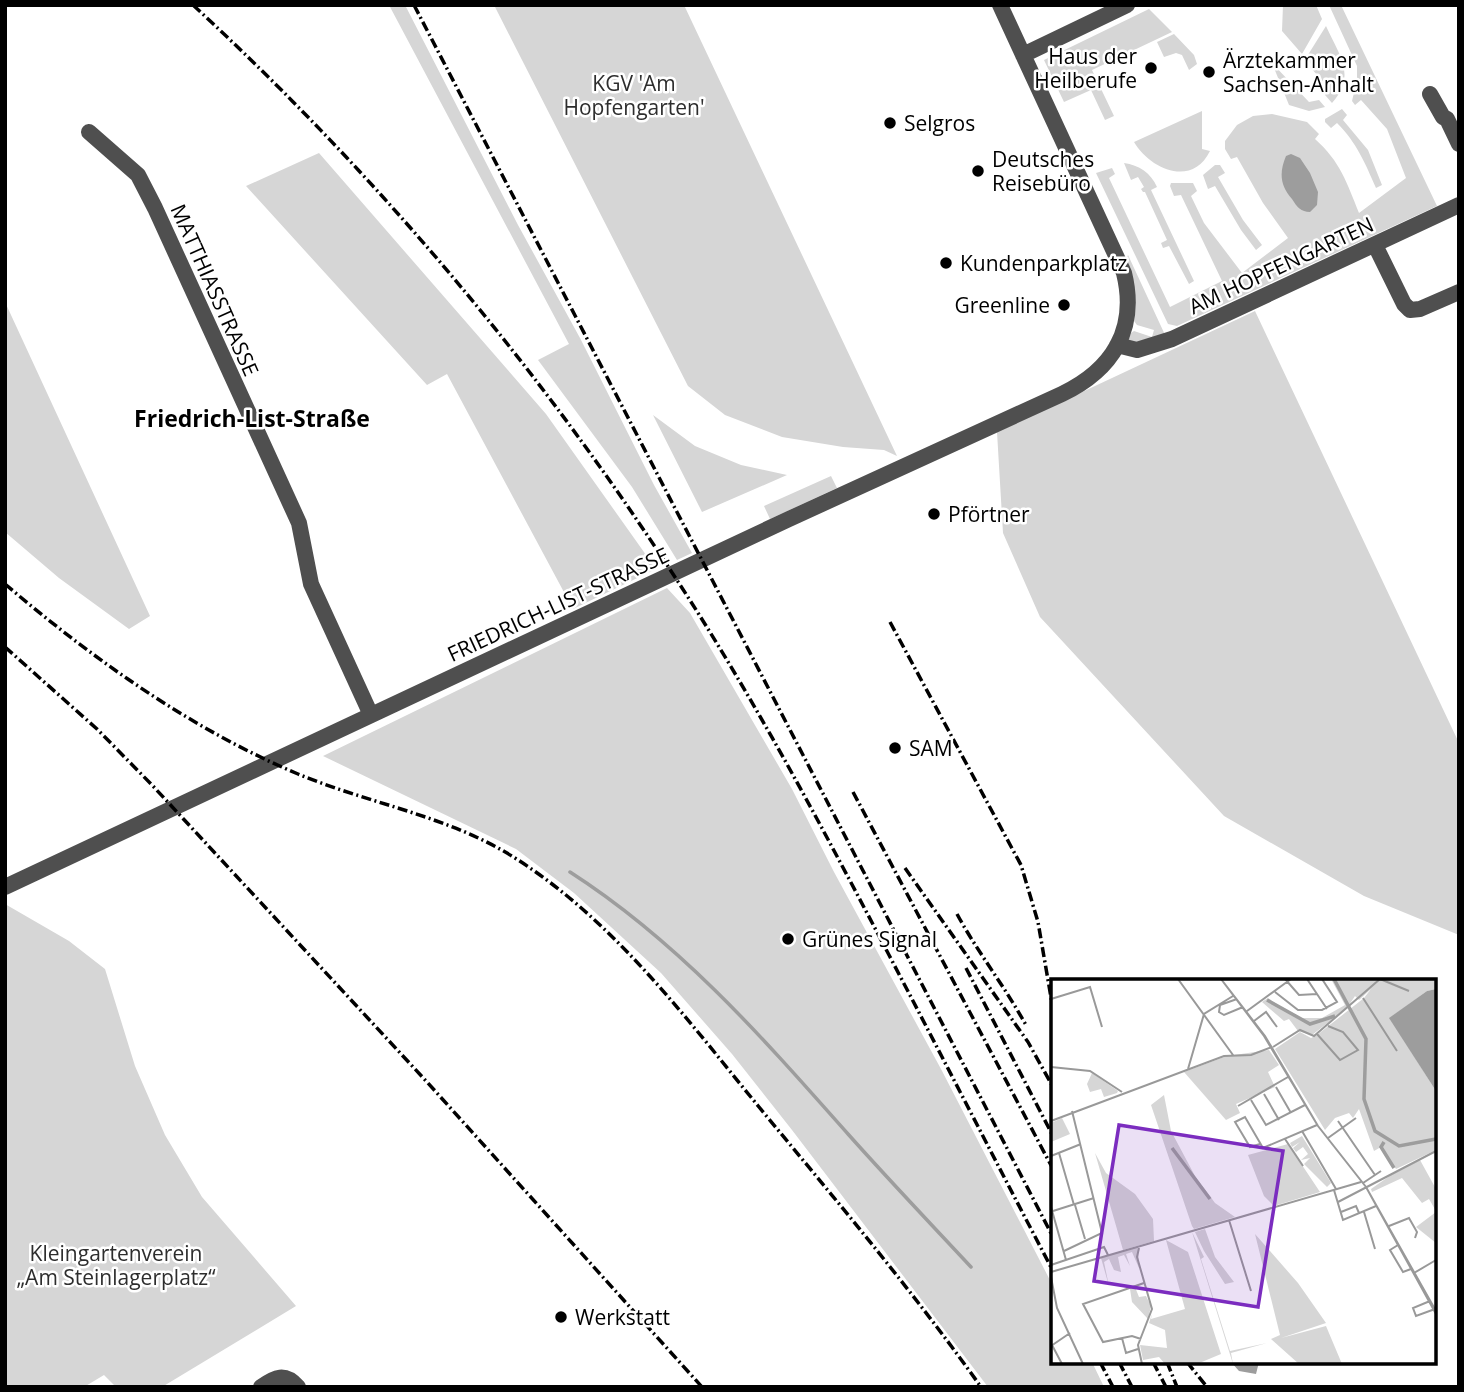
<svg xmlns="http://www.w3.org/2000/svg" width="1464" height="1392" font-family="'Open Sans',sans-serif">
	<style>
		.green { fill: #d6d6d6 }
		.water { fill: #9d9d9d }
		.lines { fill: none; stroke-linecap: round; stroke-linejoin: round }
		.stream { stroke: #9d9d9d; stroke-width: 3.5 }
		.minor { stroke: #4f4f4f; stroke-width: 16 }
		.rail { stroke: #000; stroke-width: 3.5; stroke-dasharray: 10 3.5 2 3.5; stroke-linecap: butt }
		.poi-dot { fill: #000; stroke: #fff; stroke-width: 2.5 }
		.labels { text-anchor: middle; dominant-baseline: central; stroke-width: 5; stroke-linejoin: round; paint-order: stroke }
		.poi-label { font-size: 21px; fill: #000; stroke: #fff; text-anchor: start }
		.park-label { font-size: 21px; fill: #2d2d2d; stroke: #fff }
		.street-label { font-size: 21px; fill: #000; stroke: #fff }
		.neighbourhood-label { font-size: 23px; font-weight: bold; fill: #000; stroke: #fff }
		.inset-river { fill: none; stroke: #9d9d9d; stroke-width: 3.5 }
		.inset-road { fill: none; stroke: #999; stroke-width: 2 }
		.view { fill: #7b2cbf; fill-opacity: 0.15; stroke: #7b2cbf; stroke-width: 3.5 }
		.inset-edge { fill: none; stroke: #000; stroke-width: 3.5 }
	</style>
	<rect width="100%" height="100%" fill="#fff"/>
	<!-- green -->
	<path class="green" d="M389 5H405L518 225 580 338 654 485 692 553 677 560 632 487 538 360 569 344Z
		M494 5H684L897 456 884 450 843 447 782 437 725 415 688 386Z
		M1283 5H1316L1322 19 1302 54 1282 31Z
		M1329 5H1341L1437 206 1177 326 1168 324 1096 173 1112 168 1115 174 1109 178 1170 307 1222 281 1181 195 1174 196 1170 186 1171 183H1193L1197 191 1191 196 1204 223 1242 273 1288 238 1263 203 1237 157 1231 159 1225 149V141L1237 125 1253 116 1272 114 1307 122 1319 134 1315 139C1340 161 1347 183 1359 213L1406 178 1387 129 1361 100 1355 105 1352 101 1357 80V66Z
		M1149 9 1172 32 1092 70 1114 116 1105 120 1091 90 1064 102 1044 60Z
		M1326 26C1339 55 1357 75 1332 103L1325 95 1327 86 1310 67 1312 65 1306 58Z
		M1174 34 1194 55 1197 64 1189 70 1182 55 1176 53 1164 57 1157 42Z
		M1272 63 1309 102 1319 100 1325 107 1309 111 1289 105Z
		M1342 109 1347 115 1343 120 1368 150 1382 185 1376 188C1365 163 1357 143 1337 123L1331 128 1325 122V119Z
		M1202 111V149L1210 151C1192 188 1150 169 1134 142Z
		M319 153 546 414 656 569 573 609 447 374 427 385 246 186Z
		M1124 163C1139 165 1151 173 1157 187L1151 190 1194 281 1189 284 1169 246 1163 248 1161 243 1167 240 1145 192H1143L1141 189 1144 187 1138 177 1131 180Z
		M1215 165H1220L1225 173 1218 177 1243 220 1262 245 1256 250 1241 230 1215 186 1208 189 1203 175Z
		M1128 255 1166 337 1152 345 1128 341 1131 333 1134 331 1152 337 1154 330 1137 325 1134 321 1135 290 1126 260Z
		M5 302 150 616 129 629 59 578 5 532Z
		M1255 311 1459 743V935L1364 896 1224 816 1040 617 1003 533 997 432Z
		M653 415 695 446 741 465 787 475 702 512Z
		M831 476 837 488 770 519 764 506Z
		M667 588 690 613 792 789 834 872 941 1069 1053 1286V1362H1092L1104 1387H988L792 1130 732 1054 661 973 574 893 516 849 323 756Z
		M5 904 69 941 105 969 135 1066 165 1135 202 1197 296 1306 162 1387H116L104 1375 84 1387H5Z"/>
	<!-- water -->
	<path class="water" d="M1291 154 1300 158 1310 173 1318 192 1317 205 1310 212C1301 212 1297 207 1292 199 1280 185 1279 173 1286 156Z
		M1231 1362H1259L1256 1374 1239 1371Z"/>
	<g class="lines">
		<!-- stream -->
		<path class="stream" d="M570 872C679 942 763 1038 848 1134 888 1179 930 1223 971 1267"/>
		<!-- minor -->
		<path class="minor" d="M1023 55 1127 5
			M1430 94 1443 117 1447 119 1459 144
			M89 132 138 175 155 208 299 523 311 584 371 715
			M1375 245 1404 304 1410 310 1420 309 1459 292
			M1117 345 1137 350 1172 339 1459 205
			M5 887 789 519 1062 394C1112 370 1138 330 1124 273L1000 5
			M261 1387C275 1377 285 1372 298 1387"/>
		<!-- rail -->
		<path class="rail" d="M193 5C375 173 536 364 671 571 752 694 821 825 889 955 944 1060 998 1166 1053 1271
			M414 5 1053 1237
			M5 584C93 659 191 729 298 774 370 804 449 816 515 858 614 921 686 1018 759 1107 835 1199 912 1290 981 1387
			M890 622 1021 865 1038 922 1053 1009
			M5 647 97 729 152 785 427 1082 702 1387
			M853 792 1053 1169
			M905 868 1028 1042 1053 1087
			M957 914C978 953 1006 988 1027 1027
			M966 968 1053 1136
			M1100 1362 1113 1387
			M1119 1362 1132 1387
			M1153 1362 1166 1387
			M1167 1362 1177 1387
			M1187 1362 1207 1387"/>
	</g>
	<!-- markers -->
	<g class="poi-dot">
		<circle cx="1151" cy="68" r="7"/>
		<circle cx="1209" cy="72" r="7"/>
		<circle cx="890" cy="123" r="7"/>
		<circle cx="978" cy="171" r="7"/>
		<circle cx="946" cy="263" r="7"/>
		<circle cx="1064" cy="305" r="7"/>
		<circle cx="934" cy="514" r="7"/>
		<circle cx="895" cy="748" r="7"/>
		<circle cx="788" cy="939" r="7"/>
		<circle cx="561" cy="1317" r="7"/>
	</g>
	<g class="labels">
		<!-- poi labels -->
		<g class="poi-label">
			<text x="1137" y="56" text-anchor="end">Haus der<tspan x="1137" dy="24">Heilberufe</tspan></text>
			<text x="1223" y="60">Ärztekammer<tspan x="1223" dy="24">Sachsen-Anhalt</tspan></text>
			<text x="904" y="123">Selgros</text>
			<text x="992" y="159">Deutsches<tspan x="992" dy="24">Reisebüro</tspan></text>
			<text x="960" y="263">Kundenparkplatz</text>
			<text x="1050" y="305" text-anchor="end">Greenline</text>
			<text x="948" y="514">Pförtner</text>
			<text x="909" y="748">SAM</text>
			<text x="802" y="939">Grünes Signal</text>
			<text x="575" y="1317">Werkstatt</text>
		</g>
		<!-- park labels -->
		<g class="park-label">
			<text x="634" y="83">KGV 'Am<tspan x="634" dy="24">Hopfengarten'</tspan></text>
			<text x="116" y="1253">Kleingartenverein<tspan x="116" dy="24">„Am Steinlagerplatz“</tspan></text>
		</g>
		<!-- street labels -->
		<g class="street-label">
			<text transform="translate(1281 265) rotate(-25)">AM HOPFENGARTEN</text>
			<text transform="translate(215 290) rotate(66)">MATTHIASSTRASSE</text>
			<text transform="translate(558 604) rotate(-25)">FRIEDRICH-LIST-STRASSE</text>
		</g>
		<!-- neighbourhood labels -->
		<g class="neighbourhood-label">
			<text x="252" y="418">Friedrich-List-Straße</text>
		</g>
	</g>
	<!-- overview -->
	<g transform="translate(1051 979)">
		<rect width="385" height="385" fill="#fff"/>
		<path d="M280 0H385V10L376 12 339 39 385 112V171L345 190 330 168 323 172 308 130 302 139 298 134 284 139 274 151 224 70 249 53 260 59 266 56 313 19 320 10 308 21 304 17 296 29 261 56 247 52 238 40 233 42 211 23 217 19 246 39H271L294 26ZM218 71 228 86 217 93 224 108 185 125 189 134 175 141 133 93 176 77ZM41 94 67 112 66 114 53 118 50 110 39 113 36 105ZM113 116 120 152 144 197 164 224 184 238 143 250 141 247 100 126ZM11 139 19 155 0 163V144ZM251 157 280 204 276 208 253 185 259 179 250 181 257 175 252 168 245 173 242 169 249 163 241 168 239 164ZM237 165 269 213 223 227 213 217 197 176ZM44 174 55 194 84 215 102 240 103 262 72 271ZM369 181 385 210V232L378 220 371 224 351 199 321 213 320 210 340 196ZM385 233V264L365 248ZM154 250 164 278 183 303 174 305 153 272 144 253ZM141 253 153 278 150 280 179 372 216 364 180 374 182 385ZM204 255 247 304 275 344 230 359 275 347 291 385H248L220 360 229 356ZM115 261 137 273 170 375 146 385H114L108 378 92 381 89 366 116 369 114 351 98 344 101 335 100 340 134 330ZM87 268 88 289 81 273 75 275 79 287 73 276 67 278 70 293 63 291 58 280 53 283 58 307 50 279ZM84 308 88 318 95 317 100 327 97 340 81 323 79 310Z" fill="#d6d6d6"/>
		<path d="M385 10V112L338 39 376 12Z" fill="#9d9d9d"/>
		<path class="inset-river" d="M283 0 315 60 313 120 324 152 348 167 385 160M216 21 259 45 284 37M333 163 330 168 343 189M121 169 159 220"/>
		<path class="inset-road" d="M127 0 182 76M170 0 214 57 267 147 315 208 385 332M170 0 213 57 267 147 315 208 385 335M234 0 248 16 266 15M256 0 276 30M329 0 358 12M224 13 247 31H271L286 23 271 0M312 19 346 72M0 20 39 8 51 48M186 20 169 26 168 33 173 36 192 28M196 32 240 0M203 42 215 33 226 48M266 55 289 81 307 71 292 53 277 47M222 68 249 51 263 57 329 0M0 88 39 92 71 113M137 90 153 35 182 17M225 108 240 134M213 115 228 141M200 121 215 146 254 126M187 127 237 98M0 142 173 77 200 76 221 68M287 142 324 196M251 152 285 210M277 159 305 139M234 160 252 187M209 165 199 168 184 143 194 138 212 169 266 146M8 174 23 226M0 177 30 165M312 204 330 192M283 211 292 241 325 227M287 223 385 172M24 226 34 260M0 228 15 281M2 232 43 219M290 233 305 227 308 234M313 233 324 270M178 241 200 312M338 247 358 239 366 253 364 259M347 266 339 271 352 293 360 290M88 269 86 278 101 330 87 366 91 385M13 272 51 254 21 132M0 286 53 268 57 276M0 293 310 203M363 294 385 281M0 298 6 329 32 385M379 322 362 329 365 337 384 330M71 359 75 374 87 370M90 360 81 357 52 363 32 325 93 304M1 366 11 385M0 367 19 354"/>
		<path class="view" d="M68 146 232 172 207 328 43 302Z"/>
		<rect width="385" height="385" class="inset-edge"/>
	</g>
	<!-- border -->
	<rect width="1464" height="1392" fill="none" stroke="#000000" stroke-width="14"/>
</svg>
